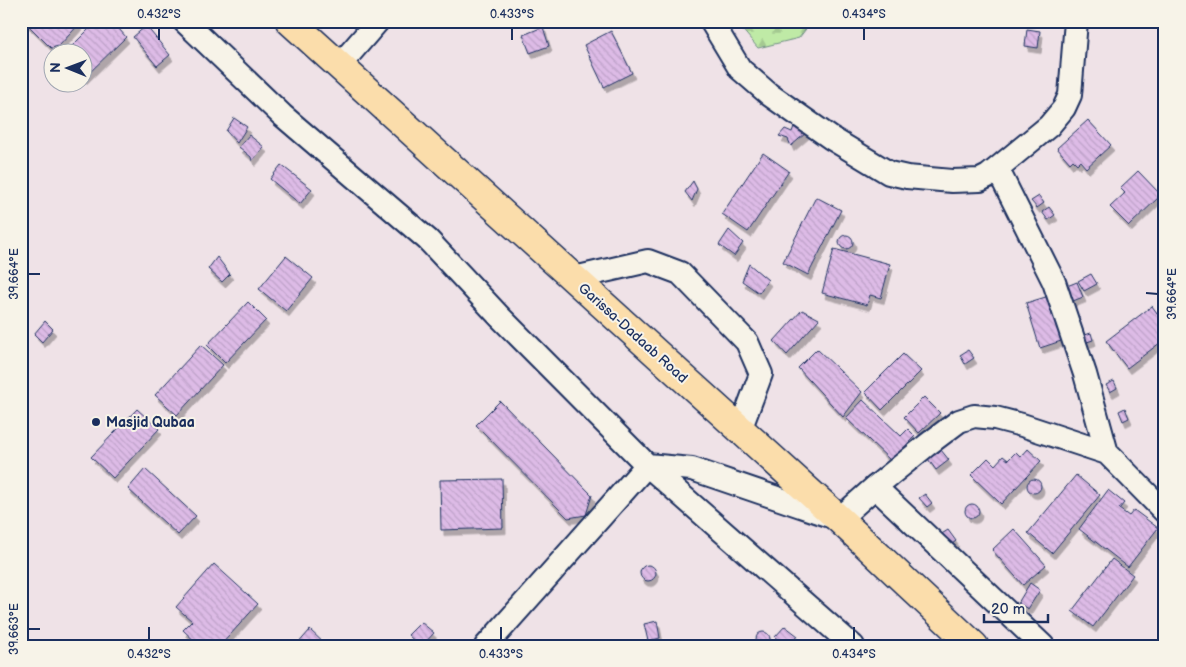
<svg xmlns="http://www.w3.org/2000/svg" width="1186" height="667" font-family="'Balsamiq Sans',sans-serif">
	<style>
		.forest { fill: url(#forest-firs); stroke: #6d8c82 }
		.building { fill: url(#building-back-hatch); stroke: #1b2f5e; filter: url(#shadow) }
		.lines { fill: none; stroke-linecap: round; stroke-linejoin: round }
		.minor-casing { stroke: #1b2f5e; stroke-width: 26 }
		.highway-casing { stroke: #1b2f5e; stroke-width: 31 }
		.minor { stroke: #f7f3e8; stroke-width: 22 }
		.highway { stroke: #fbddab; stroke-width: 28 }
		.ticks { fill: none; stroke: #1b2f5e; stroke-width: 2 }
		.poi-dot { fill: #1b2f5e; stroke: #f7f3e8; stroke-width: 2 }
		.labels { text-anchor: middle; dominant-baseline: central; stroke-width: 4; stroke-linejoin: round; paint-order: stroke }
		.street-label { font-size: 14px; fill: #1b2f5e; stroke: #f7f3e8 }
		.poi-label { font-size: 14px; font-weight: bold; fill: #1b2f5e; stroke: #f7f3e8; text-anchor: start }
		.neatline { fill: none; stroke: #1b2f5e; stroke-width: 2 }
		.ticks-label { font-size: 12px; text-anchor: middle; fill: #1b2f5e }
	</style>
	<defs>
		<pattern id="forest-firs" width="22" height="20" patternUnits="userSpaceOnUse" patternTransform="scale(1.25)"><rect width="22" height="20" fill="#bfeaa6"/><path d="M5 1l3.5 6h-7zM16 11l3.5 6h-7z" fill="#a4c991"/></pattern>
		<pattern id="building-back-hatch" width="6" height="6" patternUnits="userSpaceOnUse" patternTransform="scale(1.25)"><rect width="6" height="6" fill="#ddbbe6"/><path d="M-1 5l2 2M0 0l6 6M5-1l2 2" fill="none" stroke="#bda1c8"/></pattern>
		<filter id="shadow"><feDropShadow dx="3" dy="5.5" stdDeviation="0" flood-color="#0004"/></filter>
	</defs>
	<rect width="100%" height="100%" fill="#efe2e7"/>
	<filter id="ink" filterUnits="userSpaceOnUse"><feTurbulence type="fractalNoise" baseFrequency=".02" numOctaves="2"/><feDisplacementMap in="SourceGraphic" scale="10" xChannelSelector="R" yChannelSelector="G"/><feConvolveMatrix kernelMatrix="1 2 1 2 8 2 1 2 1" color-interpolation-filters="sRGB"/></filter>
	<g filter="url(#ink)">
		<!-- forest -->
		<path class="forest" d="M735 21H812L799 38 758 48Z"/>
		<!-- building -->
		<path class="building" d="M24 21H82L59 46 51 48Z
			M97 21H112L126 37 84 78 82 76V52H66Z
			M146 26 170 55 157 66 133 37Z
			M543 27 549 46 530 53 523 35Z
			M1027 29 1040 31 1038 48 1025 46Z
			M611 31 632 73 604 87 584 45Z
			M234 118 247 127 237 143 226 131Z
			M1088 120 1111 145 1086 168 1080 161 1077 164 1073 160 1070 163 1057 148Z
			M795 124 806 133 791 146 788 139 779 136 785 129 792 132Z
			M249 135 264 147 252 161 251 157 239 147Z
			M763 153 789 171 748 232 722 214Z
			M281 165 312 189 300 204 270 179Z
			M1138 171 1161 195 1129 226 1110 207 1125 193 1120 188Z
			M693 181 697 189 692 201 685 192Z
			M1039 196 1044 203 1037 208 1031 201Z
			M816 197 841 210 808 275 783 262Z
			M1049 207 1055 215 1048 220 1042 212Z
			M729 230 743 243 734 256 719 245Z
			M839 242a7 7 0 1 1 14 0a7 7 0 1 1-14 0Z
			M834 249 890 264 881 298 870 295 867 305 822 293Z
			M286 256 313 278 286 311 259 289Z
			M217 257 230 274 222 282 208 269Z
			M749 264 768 280 759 293 742 281Z
			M1091 274 1097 284 1084 291 1078 281Z
			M1077 282 1083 297 1073 301 1067 286Z
			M1049 296 1064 340 1040 348 1026 303Z
			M248 302 266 320 225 363 207 345Z
			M1152 306 1165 324V339L1127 368 1106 341Z
			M802 310 819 319 787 355 774 341Z
			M45 321 53 329 42 342 34 334Z
			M1091 333 1093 340 1084 343 1082 336Z
			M201 345 223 365 177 415 155 395Z
			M817 349 862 392 843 417 798 368Z
			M968 350 974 358 965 364 960 355Z
			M903 354 921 371 882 410 865 392Z
			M1114 381 1117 388 1110 392 1106 385Z
			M924 397 940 413 919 433 904 417Z
			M863 400 901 436 908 429 915 436 891 461 846 418Z
			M500 401 592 495 586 515 568 518 476 425Z
			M1125 408 1129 418 1123 421 1119 411Z
			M137 409 159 429 113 478 91 457Z
			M1028 449 1041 461 1001 504 971 475 988 458 995 465 1003 456 1008 460 1016 452 1021 457Z
			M941 450 949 460 936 470 928 459Z
			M145 469 196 516 178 535 128 489Z
			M1076 475 1100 495 1052 553 1028 533Z
			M502 479 503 528 441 530 440 480Z
			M1027 486a7 7 0 1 1 14 0a7 7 0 1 1-14 0Z
			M1108 490 1124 503 1119 509 1129 516 1134 510 1158 528 1128 567 1079 529Z
			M925 494 932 503 927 507 919 498Z
			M965 511a7 7 0 1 1 14 0a7 7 0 1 1-14 0Z
			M1014 529 1046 565 1023 585 992 550Z
			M948 530 956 541 948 547 940 535Z
			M1112 559 1133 575 1093 627 1072 611Z
			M214 564 258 604 220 646H200L183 630 192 621 176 607Z
			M640 573a8 8 0 1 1 16 0a8 8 0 1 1-16 0Z
			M1030 583 1040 590 1028 609 1018 603Z
			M657 621 660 638 648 641 644 624Z
			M421 622 434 633 422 646H420L408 635Z
			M785 626 798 636 790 646H786L775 637Z
			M310 630 327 646H296Z
			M756 639a7 7 0 1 1 14 0a7 7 0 1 1-14 0Z"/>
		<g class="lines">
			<!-- minor casing -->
			<g class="minor-casing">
				<path id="minor" d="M184 21 282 115 428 240 500 317 647 465 853 646
					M711 21 740 69 770 95 831 138 889 173 907 177 952 181 980 180 988 176 1049 126 1064 108 1070 95 1076 21
					M339 66 378 21
					M998 170 1054 282 1085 374 1107 453
					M574 278 648 261 680 273 747 342 761 374 740 430
					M875 487 1043 646
					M486 646 647 465 692 469 839 519 875 487 927 445 959 421 974 416 995 418 1022 425 1107 453 1165 512"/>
			</g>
			<!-- highway casing -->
			<g class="highway-casing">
				<path id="highway" d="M290 21 839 519 974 646"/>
			</g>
			<!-- minor -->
			<use href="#minor" class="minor"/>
			<!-- highway -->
			<use href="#highway" class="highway"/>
		</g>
	</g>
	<!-- ticks -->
	<path class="ticks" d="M159 40V28M512 40V28M864 40V28M28 274H40M1146 293 1158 294M28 629H40M149 640V627M501 640V627M854 640V627"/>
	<!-- markers -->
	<circle class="poi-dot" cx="96" cy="422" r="5"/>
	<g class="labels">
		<!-- street labels -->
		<g class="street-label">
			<text transform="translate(633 333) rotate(42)">Garissa-Dadaab Road</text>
		</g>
		<!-- poi labels -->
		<g class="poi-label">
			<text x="106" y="422">Masjid Qubaa</text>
		</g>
	</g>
	<!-- margin -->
	<rect width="1186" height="667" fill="none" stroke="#f7f3e8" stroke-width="55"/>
	<!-- north arrow -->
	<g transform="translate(68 68) rotate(271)"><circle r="24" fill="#f7f3e8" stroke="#9fa5b1"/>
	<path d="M0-4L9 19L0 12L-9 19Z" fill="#1b2f5e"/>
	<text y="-8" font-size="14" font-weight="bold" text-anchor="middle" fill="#1b2f5e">N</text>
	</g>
	<!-- scale -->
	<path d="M984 614v8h64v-8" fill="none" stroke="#1b2f5e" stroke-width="2.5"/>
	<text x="991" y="614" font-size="15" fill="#1b2f5e" stroke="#f7f3e8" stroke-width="4" paint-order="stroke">20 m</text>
	<rect x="28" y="28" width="1130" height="612" class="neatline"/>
	<g class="ticks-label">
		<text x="159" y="18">0.432°S</text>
		<text x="512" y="18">0.433°S</text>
		<text x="864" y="18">0.434°S</text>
		<text transform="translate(14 274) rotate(-90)" y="4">39.664°E</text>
		<text transform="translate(1172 294) rotate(-90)" y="4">39.664°E</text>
		<text transform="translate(14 629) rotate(-90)" y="4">39.663°E</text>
		<text x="149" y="658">0.432°S</text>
		<text x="501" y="658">0.433°S</text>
		<text x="854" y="658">0.434°S</text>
	</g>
</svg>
